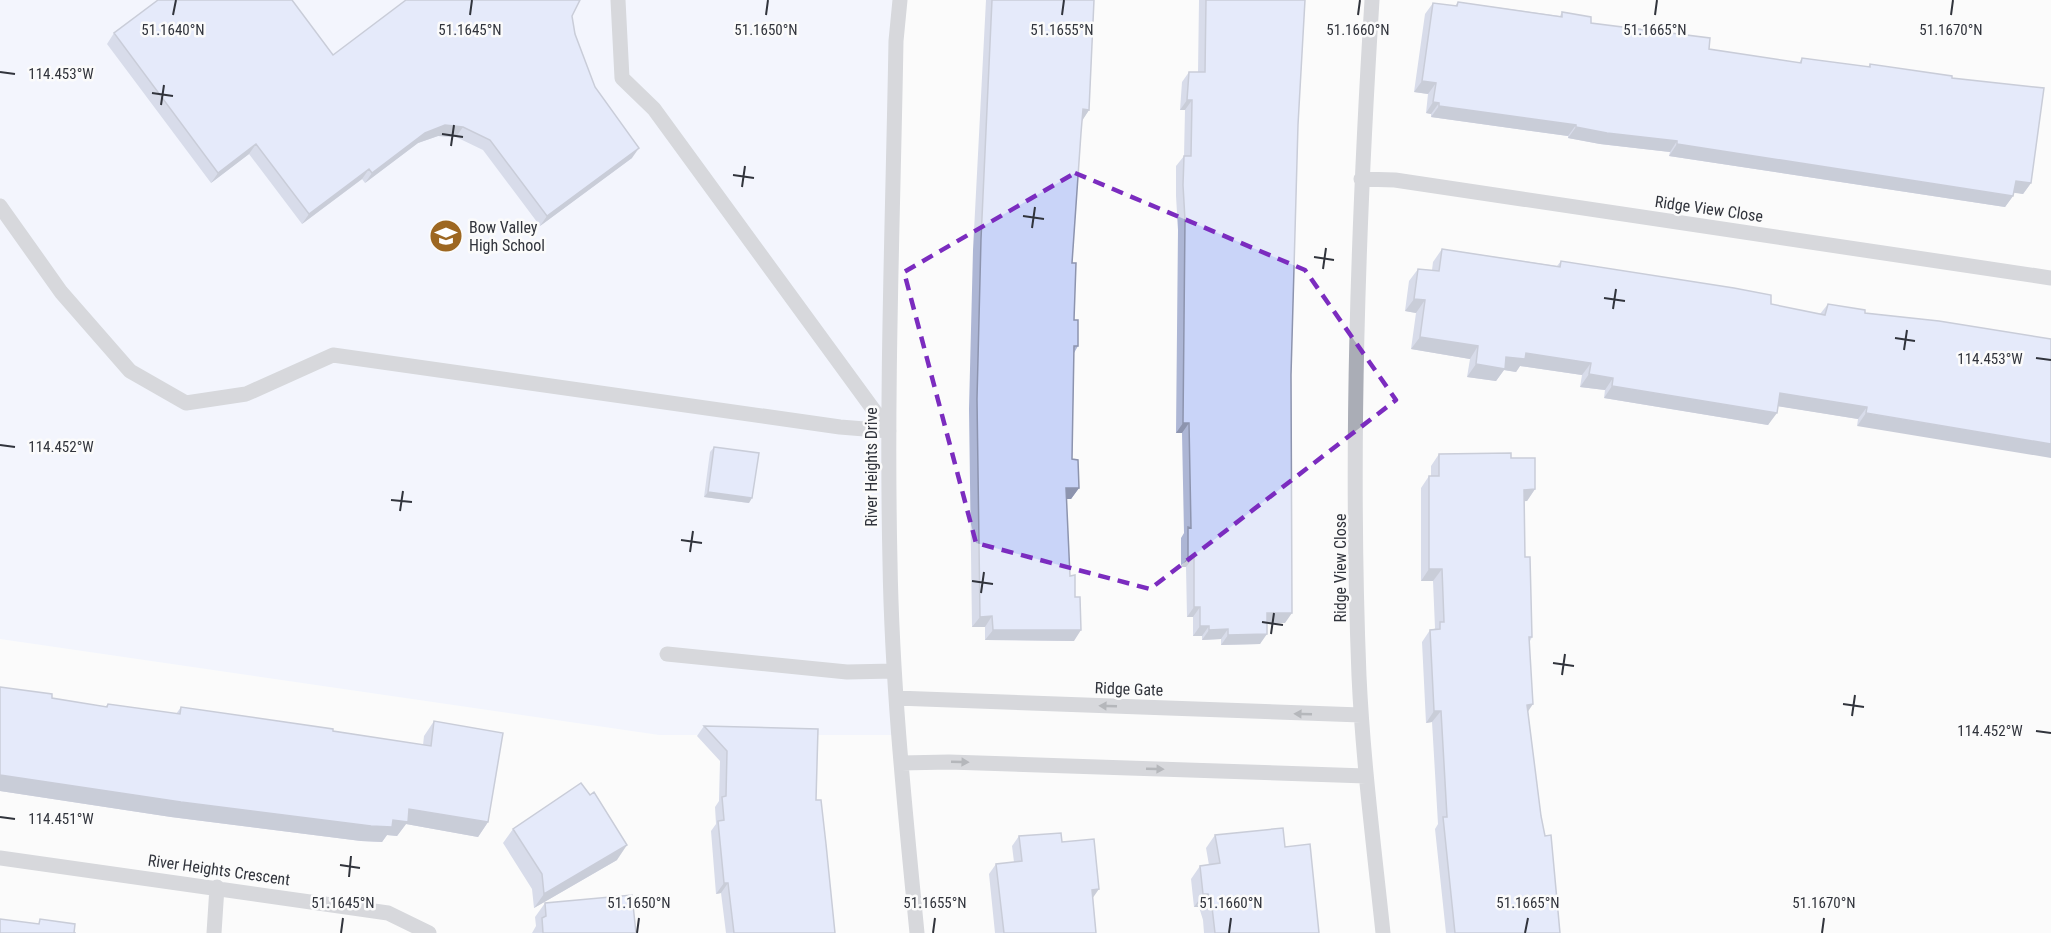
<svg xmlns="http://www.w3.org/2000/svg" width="2051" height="933" font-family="'Roboto Condensed',sans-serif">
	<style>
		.built { fill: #e8eeff }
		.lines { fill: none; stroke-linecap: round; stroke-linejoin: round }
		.minor { stroke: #aaadb6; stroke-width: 15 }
		.wall { fill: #adb6d5 }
		.shaded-wall { fill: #8d94ae }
		.building { fill: #c9d4f8; stroke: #8d94ae; stroke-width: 1.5 }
		.oneway { fill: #61646d }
		.marked { fill: none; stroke: #7b2cbf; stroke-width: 4.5; stroke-dasharray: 12 8; stroke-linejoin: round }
		.ticks { fill: none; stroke: #31343c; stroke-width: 2 }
		.labels { text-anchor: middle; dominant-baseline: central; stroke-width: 5; stroke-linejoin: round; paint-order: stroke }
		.street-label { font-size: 16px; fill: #31343c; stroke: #fbfbfb }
		.poi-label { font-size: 16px; fill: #31343c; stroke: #fbfbfb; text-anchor: start }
		.ticks-label { font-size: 15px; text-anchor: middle; fill: #31343c; stroke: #fbfbfb; stroke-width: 5; stroke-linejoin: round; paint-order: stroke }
	</style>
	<rect width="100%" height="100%" fill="#fbfbfb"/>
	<!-- built -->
	<path class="built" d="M0 0H900L889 431 899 735H659L0 639Z"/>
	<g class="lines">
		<!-- minor -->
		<path class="minor" d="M618 0 622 78 654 109 889 431
			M900 0 896 41C893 215 886 389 890 562 892 686 905 810 917 933
			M1372 0C1358 225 1350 451 1359 676 1363 762 1374 847 1383 933
			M1361 179 1395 180 2051 278
			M0 206 61 292 130 371 186 403 246 394 333 355 840 427 889 431
			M667 654 847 672 894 671
			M896 698 1361 715
			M901 763 949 762 1366 776
			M0 858 388 913 429 933
			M214 933 217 887"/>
	</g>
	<!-- wall -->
	<path class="wall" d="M986 0H1094L1089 110 1082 120 1081 133 1072 263 1074 320 1078 346 1074 353 1072 459 1079 488 1071 499H1066L1070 576 1074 641 985 640V627H972L969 409 973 250Z
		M1199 0H1305L1298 125 1291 375 1285 623H1267L1260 644 1221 645V639L1202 640V636H1193V617H1187L1186 567H1181V538L1184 533 1182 433H1176L1178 230 1176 196V166L1184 156 1185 110H1180L1182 82 1189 72H1198Z
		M1458 2 1560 16 1562 12 1591 23 1709 49 1799 63 1802 58 1868 67 1870 64 1952 78 2031 183 2023 194 2014 192 2013 196 2005 207 1669 156 1670 152 1600 144 1568 138V136L1431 117V114L1426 113 1428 94 1414 92 1425 14 1433 3 1455 6Z
		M572 16 575 34 595 87 632 158 540 226 483 150 456 137 438 136 418 143 365 183 362 179 302 224 249 154 211 183 107 44 114 33 333 55Z
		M1442 249 1557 266 1561 261 1820 314 1828 304 1865 313 1939 321 1857 426 1858 419 1778 406 1768 425 1604 398 1605 390 1580 387 1582 375 1520 366 1516 372 1504 370 1496 381 1467 377 1470 359 1411 349 1416 313 1405 311 1409 281 1418 269 1432 270 1433 262Z
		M714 447 749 503 704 497 710 452Z
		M1439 454 1511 458 1535 489 1527 501H1524L1525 557 1532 637 1530 641 1528 712 1541 816 1560 933H1446L1435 829 1438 824 1432 722 1426 723 1422 642 1430 630H1434L1435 628 1433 581H1421V488L1429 476H1431V466Z
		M0 687 52 698 105 707 108 704 176 714 181 707 423 745 424 736 434 721 488 822 478 837 406 824 397 836 387 835 382 842 361 841 171 817 0 791Z
		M704 726 816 800 835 933H726L721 893 716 894 711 831 716 824 715 807 719 801 720 761 697 736Z
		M513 829 617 860 534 908 532 889 503 843Z
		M1215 835 1285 847 1319 933H1204L1203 920 1199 907H1194L1191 879 1200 866 1209 865 1206 848Z
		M1019 836 1062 842 1093 898 1096 933H995L989 874 996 864 1014 862 1012 846Z
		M545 903 636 933H532L536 926 535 917Z"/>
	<!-- shaded-wall -->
	<path class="shaded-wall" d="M1422 81 1436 83 1428 94 1414 92Z
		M1187 100H1192L1185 110H1180Z
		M1433 102 1439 103 1431 114 1426 113Z
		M1439 106 1576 125 1568 136 1431 117Z
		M1083 109 1089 110 1082 121Z
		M445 125 463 127 456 137 438 136 418 143 365 183 372 173 425 133Z
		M1576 127 1677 141 1670 152 1600 144 1568 138Z
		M256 144 249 154 211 183 218 173Z
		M1677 144 2013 196 2005 207 1669 156Z
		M639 148 632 158 540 226 547 216Z
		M369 169 362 179 302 224 309 214Z
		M2016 181 2031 183 2023 194 2008 192Z
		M1414 299 1425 300 1416 313 1405 311Z
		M1420 337 1478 346 1470 359 1411 349Z
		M1526 353 1591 363 1582 375 1520 366 1516 372 1504 370 1496 381 1467 377 1476 364Z
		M1589 374 1613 378 1605 390 1580 387Z
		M1612 386 1777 413 1768 425 1604 398Z
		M1780 393 1867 407 1858 419 1771 405Z
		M1866 413 2051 444V458L1857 426Z
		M1183 423H1189L1182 433H1176Z
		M1066 488H1079L1071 499H1059Z
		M1535 489 1527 501 1516 502 1524 490Z
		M708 492 752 498 749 503 704 497Z
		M1188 557H1194L1186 567H1181Z
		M1429 569H1442L1433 581H1421Z
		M1194 607H1200L1193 617H1187Z
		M1267 613H1292L1285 623H1260Z
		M992 616 985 627H972L980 617Z
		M1200 626H1209L1202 636H1193Z
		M1228 629 1221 639 1202 640 1209 630Z
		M993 630H1081L1074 641 985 640Z
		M1267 634 1260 644 1221 645 1228 635Z
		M1533 704 1525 716 1527 705Z
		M1434 711H1441L1432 722 1426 723Z
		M0 775 393 820 409 809 488 822 478 837 406 824 397 836 387 835 382 842 361 841 171 817 0 791Z
		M627 845 617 860 534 908 544 894Z
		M724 883H728L721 893 716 894Z
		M1099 889 1092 899V890Z
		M1203 894H1208L1199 907H1194Z"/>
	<!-- building -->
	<path class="building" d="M158 0H292L333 55 406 0H580L572 16 575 34 595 87 639 148 547 216 490 140 463 127 445 125 425 133 372 173 369 169 309 214 256 144 218 173 114 33Z
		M992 0H1094L1089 110 1083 109 1081 133 1072 263H1076L1074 320H1078V346H1074L1072 459 1078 460 1079 488H1066L1070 576 1075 575V597H1080L1081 630H993L992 616 980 617 977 399 981 239Z
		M1206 0H1305L1298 125 1291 375 1292 613H1267V634L1228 635V629L1209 630V626H1200V607H1194V557H1188V527L1191 528 1189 423H1183L1185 220 1183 185 1184 156H1191L1192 100H1187L1189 72H1205Z
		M1458 2 1562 17V12L1591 17V23L1710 38 1709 49 1801 63 1802 58 1870 67V64L1952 76V78L2044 88 2031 183 2016 181 2013 196 1677 144V141L1607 133 1576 127V125L1439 106V103L1433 102 1436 83 1422 81 1433 3 1457 6Z
		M1442 249 1560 267 1561 261 1734 288 1771 295V304L1825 315 1828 304 1865 310V313L1939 321 2051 339V444L1866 413 1867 407 1780 393 1777 413 1612 386 1613 378 1589 374 1591 363 1526 353 1525 359 1506 357 1505 369 1476 364 1478 346 1420 337 1425 300 1414 299 1418 269 1439 271Z
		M714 447 759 453 752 498 708 492Z
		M1511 453V458H1535V489L1524 490 1525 557H1530L1532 637H1529L1533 704 1527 705 1541 816 1545 836 1551 835 1560 933H1455L1443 817H1447L1441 711H1434L1430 630 1440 629V622H1444L1442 569H1429V476H1439V454Z
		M0 687 52 694V698L107 707 108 704 180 714 181 707 333 729V731L431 746 434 721 503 733 488 822 409 809 408 822 393 820 392 827 371 826 181 802 0 775Z
		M704 726 818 729 816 800H821L826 844 835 933H734L728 883H724L718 821 724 820 722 797 726 796 727 751Z
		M581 783 590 795 594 792 627 845 544 894 542 874 513 829Z
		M1283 828 1285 847 1310 844 1319 933H1215L1212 907 1208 894H1203L1200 866 1220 863 1215 835Z
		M1061 833 1062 842 1094 839 1099 889 1092 890 1096 933H1004L996 864 1022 861 1019 836Z
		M632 895 636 933H543L542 918 546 916 545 903Z
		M0 919 39 924 40 919 75 924 74 933H76H0Z"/>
	<!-- one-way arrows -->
	<defs><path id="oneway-solid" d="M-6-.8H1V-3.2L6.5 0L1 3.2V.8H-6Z" transform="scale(1.5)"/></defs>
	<g class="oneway">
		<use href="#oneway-solid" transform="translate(1108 706) rotate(-178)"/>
		<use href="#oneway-solid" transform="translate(1303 714) rotate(-178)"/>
		<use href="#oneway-solid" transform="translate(960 762) rotate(2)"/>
		<use href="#oneway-solid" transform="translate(1155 769) rotate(2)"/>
	</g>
	<!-- marked area -->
	<path d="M0 0H2051V933H0ZM1075 173 1305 270 1396 400 1150 589 976 543 904 272Z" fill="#fbfbfb" fill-opacity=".55" fill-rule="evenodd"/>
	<path class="marked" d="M1075 173 1305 270 1396 400 1150 589 976 543 904 272Z"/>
	<!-- ticks -->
	<path class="ticks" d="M173 15 176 0M470 15 472 0M766 15 768 0M1062 15 1064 0M1358 15 1360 0M1655 15 1657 0M1951 15 1953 0M0 72 15 74M152 93 173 96M161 105 164 85M442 134 463 137M451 146 454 125M733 175 754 178M742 187 745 166M1023 216 1044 219M1032 228 1035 207M1314 257 1334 260M1323 269 1326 248M1604 298 1625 301M1613 309 1616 289M1895 338 1915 341M1904 350 1907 330M2036 358 2051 360M0 445 15 447M391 500 412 502M400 511 403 491M681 540 702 543M690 552 693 531M972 581 993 584M981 593 984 572M1262 622 1283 625M1271 634 1274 613M1553 663 1574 666M1562 675 1565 654M1843 704 1864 707M1852 716 1855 695M2036 731 2051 733M0 817 15 819M340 865 360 868M349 877 351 856M341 933 343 918M637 933 639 918M933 933 935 918M1229 933 1231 918M1525 933 1528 918M1822 933 1824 918"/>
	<!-- icons -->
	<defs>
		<g id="school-disc" transform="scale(1.725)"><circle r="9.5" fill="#9d6721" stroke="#fbfbfb"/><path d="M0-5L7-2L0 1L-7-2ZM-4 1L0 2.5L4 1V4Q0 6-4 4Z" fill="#fff"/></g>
	</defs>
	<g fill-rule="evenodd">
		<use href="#school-disc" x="446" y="236"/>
	</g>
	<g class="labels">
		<!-- street labels -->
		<g class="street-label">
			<text transform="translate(1709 209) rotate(8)">Ridge View Close</text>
			<text transform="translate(871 467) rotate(-90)">River Heights Drive</text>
			<text transform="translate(1340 568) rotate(-90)">Ridge View Close</text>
			<text transform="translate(1129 689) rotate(2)">Ridge Gate</text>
			<text transform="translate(219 870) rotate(8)">River Heights Crescent</text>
		</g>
		<!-- poi labels -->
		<g class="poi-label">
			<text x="469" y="227">Bow Valley<tspan x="469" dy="18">High School</tspan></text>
		</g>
	</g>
	<g class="ticks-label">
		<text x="173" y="35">51.1640°N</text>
		<text x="470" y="35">51.1645°N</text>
		<text x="766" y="35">51.1650°N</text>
		<text x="1062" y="35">51.1655°N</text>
		<text x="1358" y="35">51.1660°N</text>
		<text x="1655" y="35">51.1665°N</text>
		<text x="1951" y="35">51.1670°N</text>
		<text x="61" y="79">114.453°W</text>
		<text x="1990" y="364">114.453°W</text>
		<text x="61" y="452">114.452°W</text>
		<text x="1990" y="736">114.452°W</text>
		<text x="61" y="824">114.451°W</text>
		<text x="343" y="908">51.1645°N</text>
		<text x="639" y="908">51.1650°N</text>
		<text x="935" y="908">51.1655°N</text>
		<text x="1231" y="908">51.1660°N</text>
		<text x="1528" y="908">51.1665°N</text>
		<text x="1824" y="908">51.1670°N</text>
	</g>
</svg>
